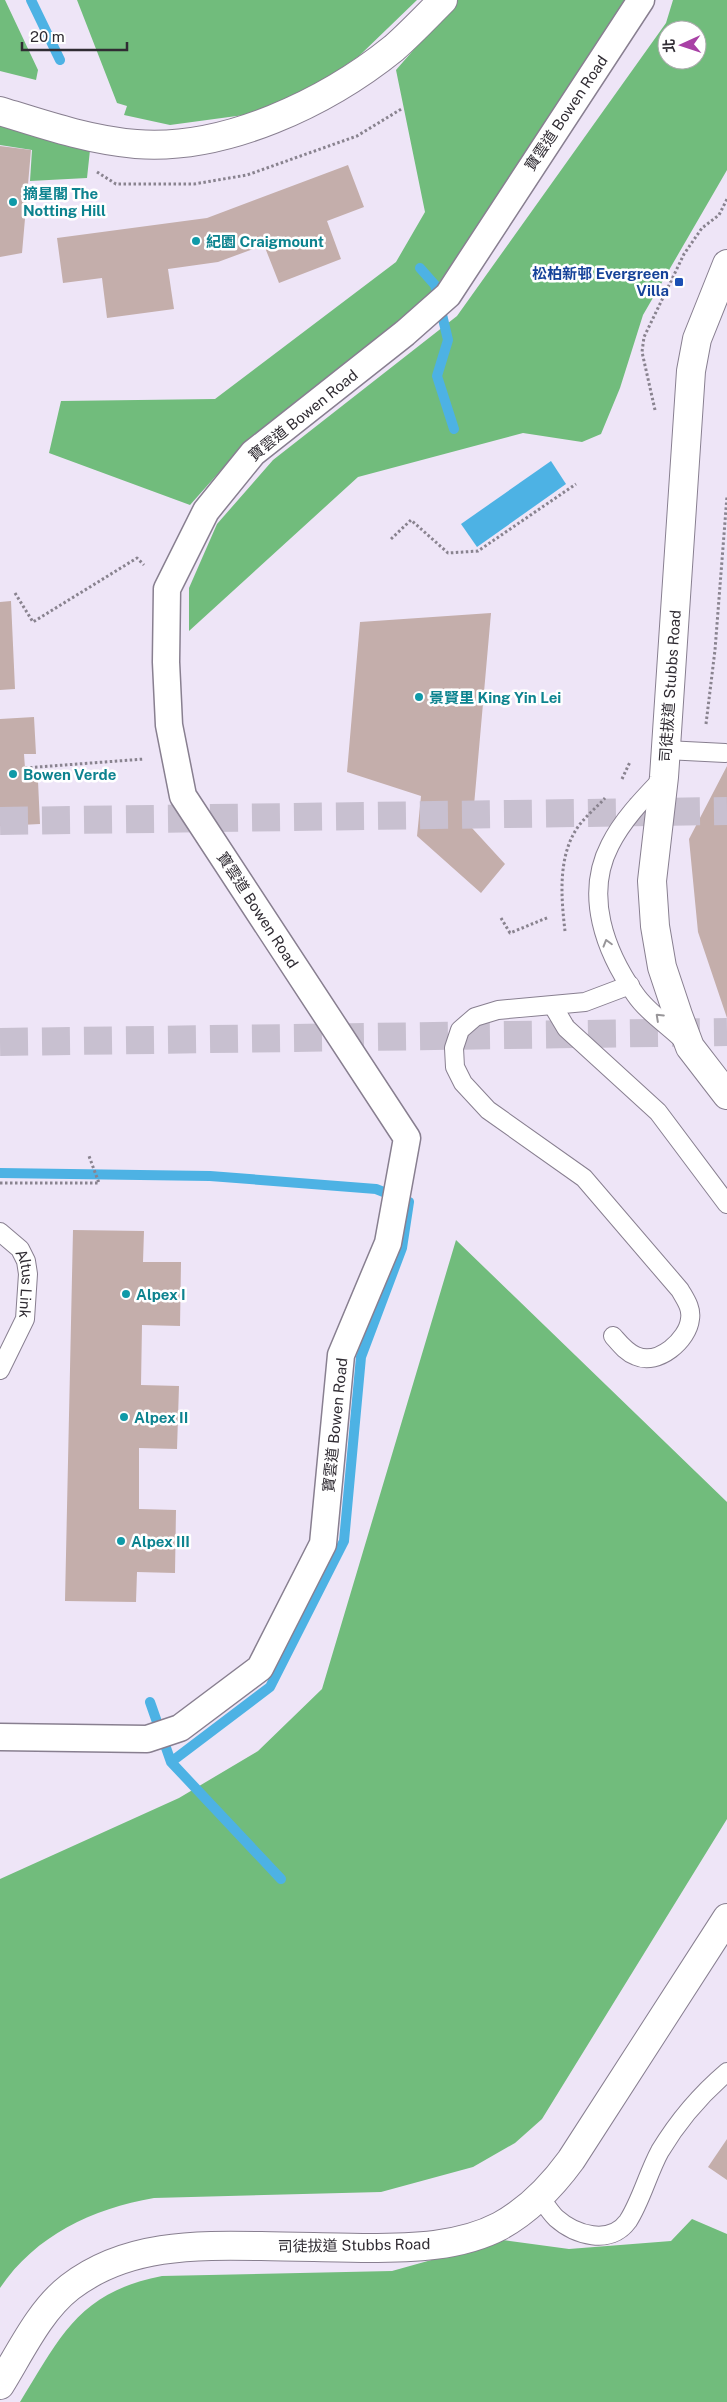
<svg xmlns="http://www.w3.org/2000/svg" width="727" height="2402" font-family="'Public Sans','Noto Sans TC',sans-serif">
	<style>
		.forest { fill: #71bc7c; fill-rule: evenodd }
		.water { fill: #4db2e4 }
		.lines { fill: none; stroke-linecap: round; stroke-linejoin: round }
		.stream { stroke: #4db2e4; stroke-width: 10 }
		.building { fill: #c4aeab }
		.trunk-tunnel { stroke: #c8c0d0; stroke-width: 28; stroke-dasharray: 28 14; stroke-linecap: butt }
		.service-casing { stroke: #887f90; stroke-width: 20 }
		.pedestrian-casing { stroke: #887f90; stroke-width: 29 }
		.secondary-casing { stroke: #887f90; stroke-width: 30 }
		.path { stroke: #89838f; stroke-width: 3; stroke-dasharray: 2.5 2.5; stroke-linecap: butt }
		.service { stroke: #fff; stroke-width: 18 }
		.pedestrian { stroke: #fff; stroke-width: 26 }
		.secondary { stroke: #fff; stroke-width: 28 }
		.oneway { stroke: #989699 }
		.culture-dot { fill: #0f9aa8; stroke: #fff; stroke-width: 2 }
		.transit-dot { fill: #1a4fb4; stroke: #fff; stroke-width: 2 }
		.labels { text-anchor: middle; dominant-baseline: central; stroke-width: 5; stroke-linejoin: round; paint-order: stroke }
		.street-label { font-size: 15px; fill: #302c33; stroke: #fff }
		.culture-label { font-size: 15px; font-weight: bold; fill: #0d838f; stroke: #fff; text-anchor: start }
		.transit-label { font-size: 15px; font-weight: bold; fill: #164399; stroke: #fff; text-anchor: end }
	</style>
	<rect width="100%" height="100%" fill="#eee5f7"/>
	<!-- forest -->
	<path class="forest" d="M0 0H5L38 70 36 80 0 71Z
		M77 0H417L359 56 300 96 244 115 170 125 124 115 127 106 117 103Z
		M457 0H631L424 305 246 442 190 505 49 453 61 401 215 399 396 262 425 212 396 70Z
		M673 0H727V170L643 315 620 388 601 434 582 442 523 433 358 477 189 631V588L217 524 273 460 457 316 666 23ZM667 30H697V60H667Z
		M0 125 90 150 87 178 30 181 32 150 0 145Z
		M456 1240 727 1502V1819L542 2119 515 2143 473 2167 381 2192 154 2198C92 2209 36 2235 0 2288V1879L179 1798 258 1751 322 1689Z
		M692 2219 727 2234V2402H20C61 2336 79 2292 162 2276L392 2271 503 2240 569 2249 671 2241Z"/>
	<!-- water -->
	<path class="water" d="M551 461 566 484 477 547 461 524Z"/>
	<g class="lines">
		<!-- stream -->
		<path class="stream" d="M31 0 60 60
			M420 268 435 285 448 340 437 376 454 429
			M0 1173 210 1176 376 1189 409 1202 402 1248 361 1357 344 1541 270 1687 171 1762
			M150 1702 171 1762 281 1879"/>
	</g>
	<!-- building -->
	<path class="building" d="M0 146 31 150 22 253 0 257Z
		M348 165 364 207 327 221 341 259 279 283 264 245 218 262 168 269 174 309 107 318 102 278 63 283 57 238 207 218Z
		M11 601 15 689 0 690V602Z
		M491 613 472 828 505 864 481 893 417 836 421 796 347 772 360 622Z
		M34 717 36 754H24L25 768 26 781H38L40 824 0 826V719Z
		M727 766V1018L698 932 689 839Z
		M73 1230 144 1231 143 1262H181L180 1326 142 1325 141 1385 179 1386 177 1449 139 1448V1509L176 1510 175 1573 137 1572 136 1602 65 1601Z
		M727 2139V2180L708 2167Z"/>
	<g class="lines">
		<!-- trunk-tunnel -->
		<path class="trunk-tunnel" d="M0 821 727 811
			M0 1042 727 1032"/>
		<!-- service casing -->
		<g class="service-casing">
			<g id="service">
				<path d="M666 750 725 753"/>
				<path d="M664 777C644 798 623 819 610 845 584 895 605 951 635 994 647 1012 669 1026 684 1041"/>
				<path d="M553 1006 566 1028 658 1112 727 1204"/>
				<path id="s1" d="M0 1232 20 1249 26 1261 28 1274 25 1319 0 1370"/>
				<path d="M613 1336C620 1344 626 1352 636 1356 658 1366 688 1340 690 1319 692 1308 685 1299 680 1290L584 1178 488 1110 463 1083 455 1067 454 1048 460 1030 475 1017 498 1010 585 1002 630 985"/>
				<path d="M540 2197C545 2204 550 2212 556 2218 575 2235 610 2246 628 2221 641 2201 648 2173 660 2151 678 2121 700 2095 727 2072"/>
			</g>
		</g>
		<!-- pedestrian casing -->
		<g class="pedestrian-casing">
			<path id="pedestrian" d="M0 1737 147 1739 180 1728 260 1668 323 1544 341 1355 388 1243 407 1138 183 796 169 725 166 662 167 589 206 511 253 453 405 333 448 295 641 0"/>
		</g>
		<!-- secondary casing -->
		<g class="secondary-casing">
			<path id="secondary" d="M0 111C45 125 89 140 136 144 225 151 326 103 394 48 411 33 427 16 443 0
				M727 264 697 339 691 371 664 777 652 881 655 926 662 967 678 1015 690 1047 727 1095
				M0 2385C20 2353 39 2311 70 2287 126 2244 195 2245 261 2246 297 2247 332 2247 367 2248 411 2248 460 2247 500 2226 529 2210 552 2186 571 2160L727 1918"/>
		</g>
		<!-- path -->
		<path class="path" d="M97 172 116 184H194L247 175 357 136 403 108
			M655 410 642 352 644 337 684 254 702 228 719 215 727 199
			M391 539 411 520 448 553 478 551 576 484
			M15 593 33 622 137 558 144 565
			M706 724 715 650 727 496
			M25 768 144 759
			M622 779 630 762
			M501 918 510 933 549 917
			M565 931C561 897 557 852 581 823 588 814 597 807 605 798
			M0 1183H99L89 1156"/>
		<!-- service -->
		<use href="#service" class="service"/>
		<!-- pedestrian -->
		<use href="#pedestrian" class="pedestrian"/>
		<!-- secondary -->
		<use href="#secondary" class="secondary"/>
	</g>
	<!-- one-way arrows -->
	<defs><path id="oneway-chevron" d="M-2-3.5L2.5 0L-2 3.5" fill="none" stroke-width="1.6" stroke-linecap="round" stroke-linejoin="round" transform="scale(1.25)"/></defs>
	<g class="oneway">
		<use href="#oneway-chevron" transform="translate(607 943) rotate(-106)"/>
		<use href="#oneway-chevron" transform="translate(659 1017) rotate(-137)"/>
	</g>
	<!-- markers -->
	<g class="culture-dot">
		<circle cx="13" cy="202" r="5"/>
		<circle cx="196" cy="241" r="5"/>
		<circle cx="419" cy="697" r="5"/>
		<circle cx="13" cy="774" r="5"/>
		<circle cx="126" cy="1294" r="5"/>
		<circle cx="124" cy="1417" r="5"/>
		<circle cx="121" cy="1541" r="5"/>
	</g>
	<rect class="transit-dot" x="674" y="277" width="10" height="10" rx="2.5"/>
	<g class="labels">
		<!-- street labels -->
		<g class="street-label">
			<text transform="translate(566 113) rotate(-56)">寶雲道 Bowen Road</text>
			<text transform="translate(303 415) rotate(-39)">寶雲道 Bowen Road</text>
			<text transform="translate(670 686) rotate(-86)">司徒拔道 Stubbs Road</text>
			<text transform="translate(258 910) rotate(57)">寶雲道 Bowen Road</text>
			<text stroke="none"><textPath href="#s1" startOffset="62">Altus Link</textPath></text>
			<text transform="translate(335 1425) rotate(-84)">寶雲道 Bowen Road</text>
			<text transform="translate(354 2245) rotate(-1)">司徒拔道 Stubbs Road</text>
		</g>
		<!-- culture labels -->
		<g class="culture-label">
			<text x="23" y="193">摘星閣 The<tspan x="23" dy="17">Notting Hill</tspan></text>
			<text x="206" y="241">紀園 Craigmount</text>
			<text x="429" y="697">景賢里 King Yin Lei</text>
			<text x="23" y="774">Bowen Verde</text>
			<text x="136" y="1294">Alpex I</text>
			<text x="134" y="1417">Alpex II</text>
			<text x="131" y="1541">Alpex III</text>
		</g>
		<!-- transit labels -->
		<g class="transit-label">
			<text x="669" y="273">松柏新邨 Evergreen<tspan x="669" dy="17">Villa</tspan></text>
		</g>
	</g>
	<!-- north arrow -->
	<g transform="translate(682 45) rotate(267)"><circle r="24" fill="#ffffff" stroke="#acabad"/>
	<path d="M0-4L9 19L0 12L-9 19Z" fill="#a841a5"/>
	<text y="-8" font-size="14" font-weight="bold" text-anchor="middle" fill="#302c33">北</text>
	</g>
	<!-- scale -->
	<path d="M22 42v8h105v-8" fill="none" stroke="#302c33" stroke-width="2.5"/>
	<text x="30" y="42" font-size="15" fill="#302c33" stroke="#ffffff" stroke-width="4" paint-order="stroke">20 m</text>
</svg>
